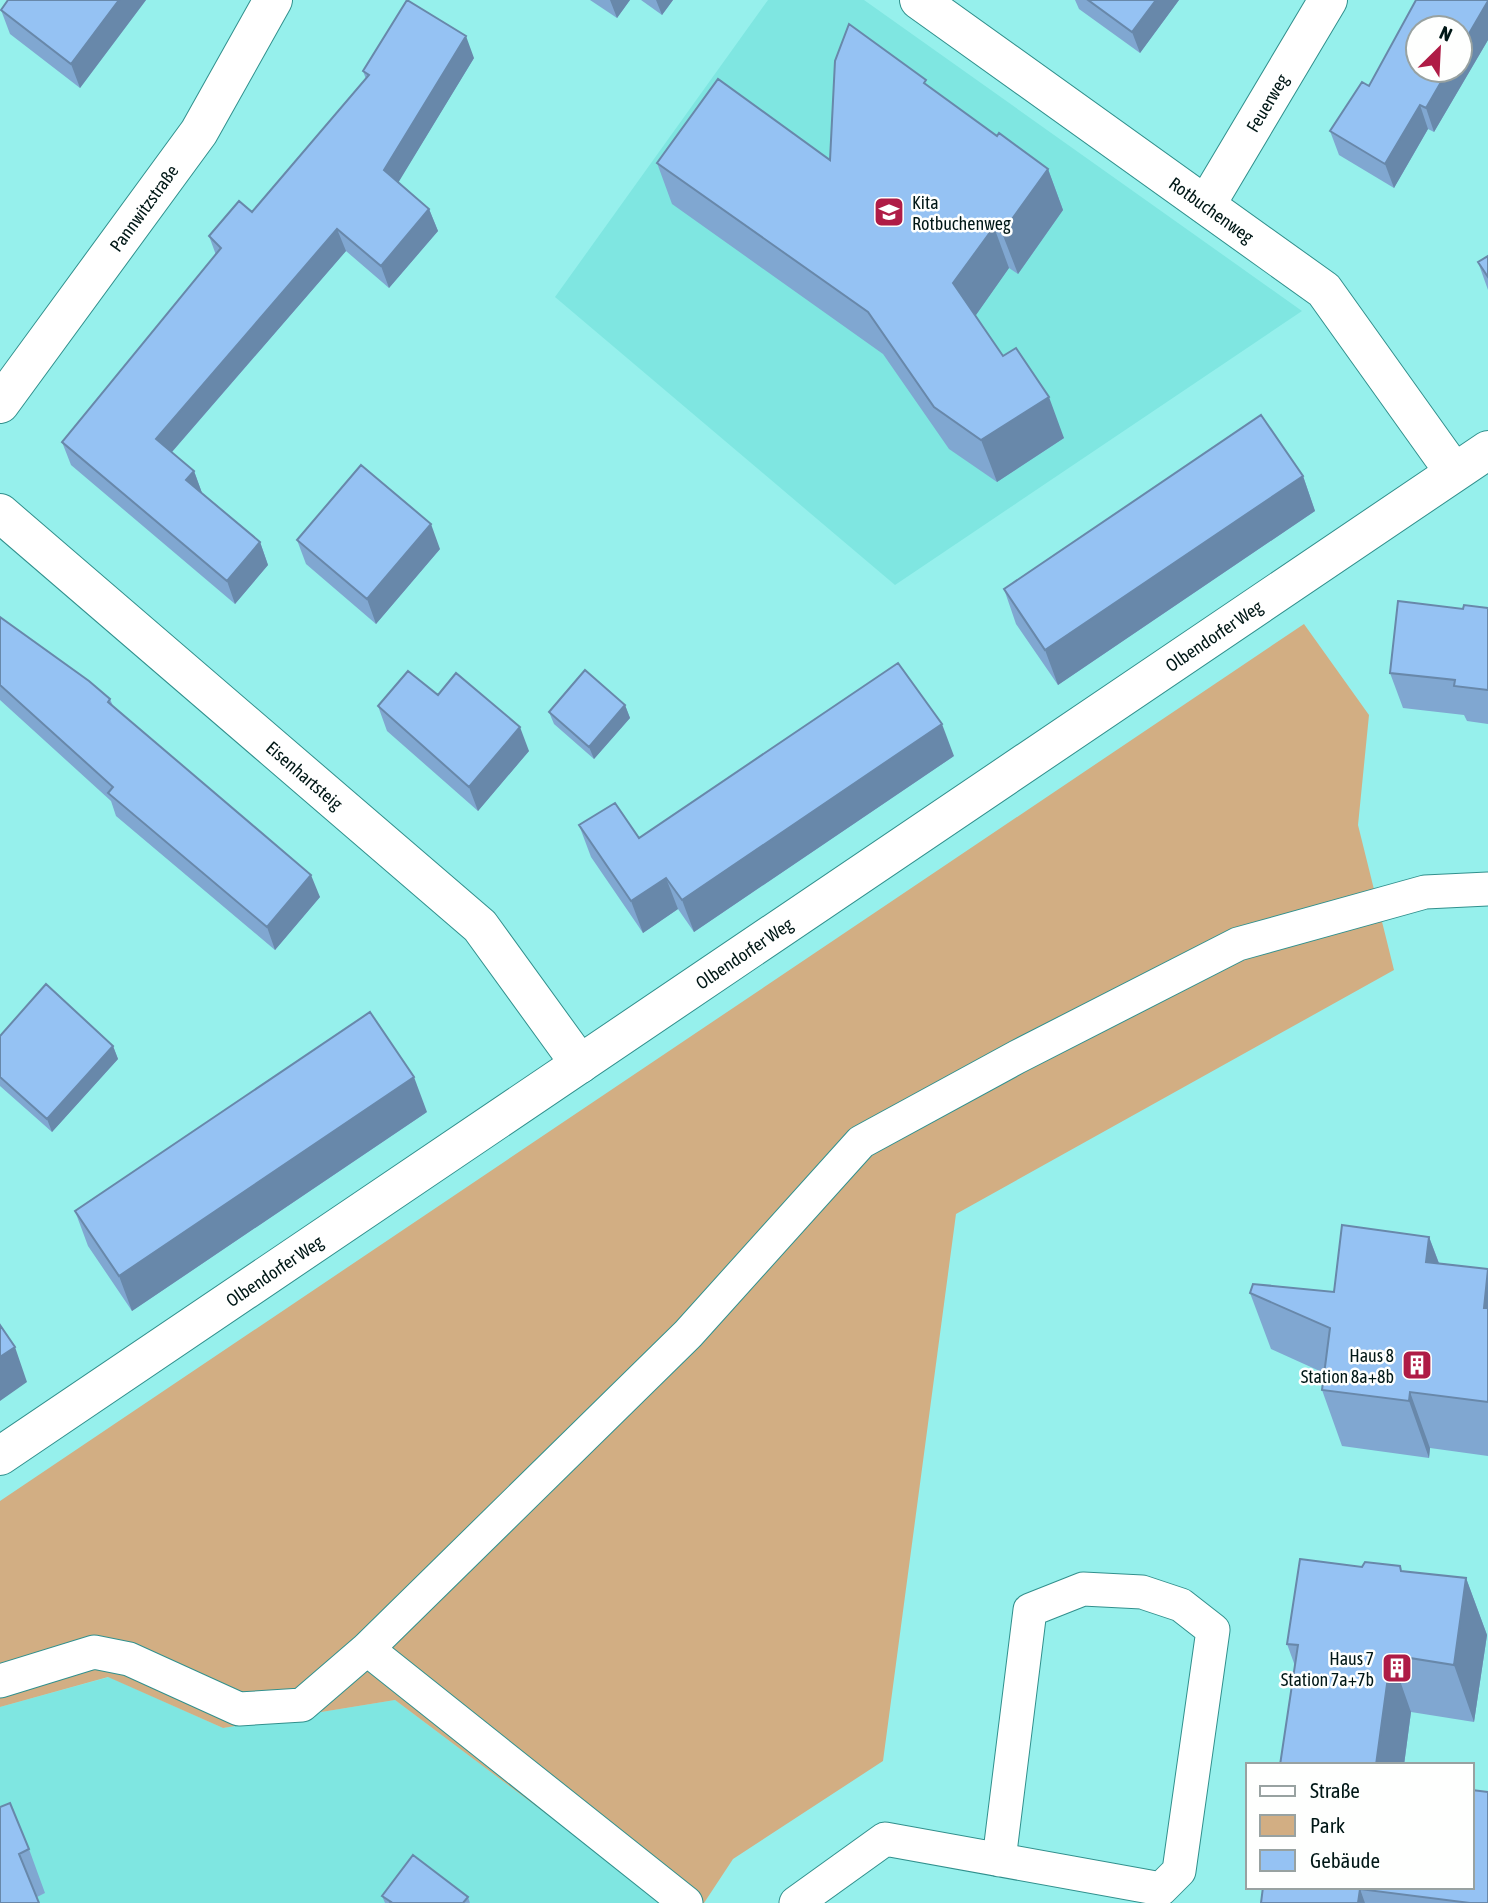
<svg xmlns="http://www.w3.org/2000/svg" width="1488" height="1903" font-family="'Asap Condensed',sans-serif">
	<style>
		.built { fill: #7fe6e1 }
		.green { fill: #d2ae83 }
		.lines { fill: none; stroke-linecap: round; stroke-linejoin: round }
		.service-casing { stroke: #31908d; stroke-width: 35 }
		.minor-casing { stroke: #31908d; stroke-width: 40 }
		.service { stroke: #fff; stroke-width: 33 }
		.minor { stroke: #fff; stroke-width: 38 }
		.wall { fill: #80a7d1 }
		.shaded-wall { fill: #6888aa }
		.building { fill: #95c2f3; stroke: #6888aa; stroke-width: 2 }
		.labels { text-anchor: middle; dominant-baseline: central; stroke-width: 5; stroke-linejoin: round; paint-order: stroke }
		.street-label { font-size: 18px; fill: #001716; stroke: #fefffe }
		.poi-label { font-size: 18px; fill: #001716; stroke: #fefffe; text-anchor: end }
	</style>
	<rect width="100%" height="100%" fill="#96f0ec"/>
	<!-- built -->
	<path class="built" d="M768 0H864L1302 311 895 585 555 297Z
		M109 1677 223 1728 395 1700 665 1903H0V1707Z"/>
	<!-- green -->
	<path class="green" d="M1304 624 1369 715 1358 825 1394 970 956 1214 883 1761 733 1859 704 1903H665L395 1700 223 1728 108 1677 0 1707V1501Z"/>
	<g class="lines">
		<!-- service casing -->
		<g class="service-casing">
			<path id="service" d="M367 1649 686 1903
				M0 1681 94 1652 129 1659 239 1709 302 1705 367 1649 688 1334 861 1142 1017 1057 1238 944 1425 892 1488 889
				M796 1903 885 1839 1161 1889 1179 1871 1213 1630 1181 1605 1142 1592 1083 1589 1030 1610 999 1860"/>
		</g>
		<!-- minor casing -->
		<g class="minor-casing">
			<g id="minor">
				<path id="s1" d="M919 0 1324 290 1454 472"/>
				<path id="s2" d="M1206 205 1328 0"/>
				<path id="s3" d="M0 404 199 132 273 0"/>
				<path id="s4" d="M0 513 480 926 580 1064"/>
				<path id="s5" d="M0 1456 1488 450"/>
			</g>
		</g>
		<!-- service -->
		<use href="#service" class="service"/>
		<!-- minor -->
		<use href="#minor" class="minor"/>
	</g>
	<!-- wall -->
	<path class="wall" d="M146 0 80 88 10 34 1 10Z
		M590 0H630L617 18Z
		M641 0H673L662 15Z
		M1075 0H1179L1140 53 1079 9Z
		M1488 0V40L1434 132 1428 129 1394 188 1339 155 1330 131 1369 86Z
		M474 58 398 182 429 209 438 231 389 288 346 251 172 452 194 471 202 493 260 542 268 565 235 604 71 465 62 442 216 255 209 236 252 212 366 79 363 71Z
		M929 87 997 136 1048 169 1063 210 1018 274 1009 268 975 316 1003 356 1064 438 997 482 949 449 883 354 672 204 657 163 830 160Z
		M1488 256V290L1478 262Z
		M1303 476 1315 511 1058 685 1016 624 1004 589Z
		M297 540 440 549 376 624 306 564Z
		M1488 608V724L1467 721 1464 715 1403 708 1390 673Z
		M0 617 110 699 113 706 320 897 275 950 116 816 111 801 0 700Z
		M438 695 529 751 478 811 387 731 378 706Z
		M625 705 630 718 594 759 554 724 549 712Z
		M954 756 694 932 678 909 643 933 591 857 579 825 639 838Z
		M0 1036 113 1046 118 1059 52 1132 0 1086Z
		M427 1112 132 1311 88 1246 75 1211Z
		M1429 1237 1439 1263 1488 1269V1456L1430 1448 1429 1458 1342 1446 1322 1390 1324 1373 1271 1349 1250 1293 1334 1292Z
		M1362 1567 1466 1578 1487 1635 1474 1722 1411 1712 1404 1765H1280L1295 1666 1287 1644Z
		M1488 1792V1903H1261Z
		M0 1807 29 1849 45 1893 37 1897Z
		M382 1896 468 1897 470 1903H385Z"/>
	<!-- shaded-wall -->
	<path class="shaded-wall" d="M119 0H146L80 88 71 64Z
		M610 0H630L617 18Z
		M656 0H673L662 15Z
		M1156 0H1179L1140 53 1132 32Z
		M1488 1V40L1434 132 1426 108 1448 70H1460V49Z
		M466 36 474 58 392 193 384 170Z
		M1420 105 1428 129 1394 188 1385 164Z
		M1048 169 1063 210 1018 274 1002 233Z
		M429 209 438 231 389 288 381 266Z
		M994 227 1009 268 969 325 953 283Z
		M337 229 346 251 164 461 156 439Z
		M1049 397 1064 438 997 482 981 440Z
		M194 471 202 493 194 502 186 480Z
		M1303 476 1315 511 1058 685 1045 650Z
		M431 524 440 549 376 624 367 599Z
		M260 542 268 565 235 604 227 581Z
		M625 705 630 718 594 759 589 747Z
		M942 724 954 756 694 932 682 900Z
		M520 727 529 751 478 811 469 787Z
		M311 875 320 897 275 950 267 927Z
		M666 878 678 909 643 933 631 901Z
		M113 1046 118 1059 52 1132 47 1119Z
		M414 1077 427 1112 132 1311 119 1276Z
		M1429 1237 1450 1293 1426 1262Z
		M1488 1276V1319L1484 1308Z
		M15 1347 27 1382 0 1401V1357Z
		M1410 1392 1430 1448 1429 1458 1409 1401Z
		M1466 1578 1487 1635 1474 1722 1454 1665Z
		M1391 1655 1411 1712 1404 1765H1376Z
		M1360 1889 1365 1903H1358Z"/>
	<!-- building -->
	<path class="building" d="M8 0H119L71 64 1 10Z
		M407 0 466 36 384 170 429 209 381 266 337 229 156 439 194 471 186 480 260 542 227 581 62 442 221 248 209 236 239 201 252 212 369 75 363 71Z
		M1088 0H1156L1132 32Z
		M1416 0H1488V1L1460 49V28H1418V70H1448L1426 108 1420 105 1385 164 1330 131 1362 82 1369 86Z
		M849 24 926 80 924 83 997 136 999 133 1048 169 1002 233 994 227 953 283 1003 356 1016 348 1049 397 981 440 934 407 868 312 657 163 718 79 830 160 835 61Z
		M1488 256V277L1478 262Z
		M1261 415 1303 476 1045 650 1004 589Z
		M361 465 431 524 367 599 297 540Z
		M1398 601 1463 609 1464 605 1488 608V690L1454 686 1455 680 1390 673Z
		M0 617 89 681 110 699 108 702 311 875 267 927 108 793 113 787 0 685Z
		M898 663 942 724 682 900 666 878 631 901 579 825 615 803 639 838Z
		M585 670 625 705 589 747 549 712Z
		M408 671 438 695 456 673 520 727 469 787 378 706Z
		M46 984 113 1046 47 1119 0 1077V1036Z
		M370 1012 414 1077 119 1276 75 1211Z
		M1342 1225 1429 1237 1426 1262 1488 1269 1484 1308H1488V1402L1410 1392 1409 1401 1322 1390 1330 1328 1250 1293 1253 1284 1334 1292Z
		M0 1325 15 1347 0 1357Z
		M1300 1559 1362 1567 1365 1562 1400 1566 1401 1571 1466 1578 1454 1665 1391 1655 1376 1765H1280L1298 1645 1287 1644Z
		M1472 1790 1488 1792V1903H1470L1360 1889 1358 1903H1261L1263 1887H1472Z
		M10 1803 29 1849 19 1854 39 1903H0V1807Z
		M413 1855 468 1897 463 1903H390L391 1902 382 1896Z"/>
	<!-- icons -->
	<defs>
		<g id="school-square" transform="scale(1.575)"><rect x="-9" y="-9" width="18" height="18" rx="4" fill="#af1c46" stroke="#fefffe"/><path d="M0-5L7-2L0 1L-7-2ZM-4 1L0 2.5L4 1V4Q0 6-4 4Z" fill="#fff"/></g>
		<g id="building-square" transform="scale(1.575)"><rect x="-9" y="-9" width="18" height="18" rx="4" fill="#af1c46" stroke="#fefffe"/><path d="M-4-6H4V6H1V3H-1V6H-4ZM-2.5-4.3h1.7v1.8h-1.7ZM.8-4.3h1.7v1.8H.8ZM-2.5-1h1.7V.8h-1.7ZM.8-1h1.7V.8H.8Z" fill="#fff"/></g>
	</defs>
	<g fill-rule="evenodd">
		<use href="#school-square" x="889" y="212"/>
		<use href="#building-square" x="1417" y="1365"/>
		<use href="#building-square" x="1397" y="1668"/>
	</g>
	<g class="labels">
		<!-- street labels -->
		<g class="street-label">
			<text stroke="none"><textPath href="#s2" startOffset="119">Feuerweg</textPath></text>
			<text stroke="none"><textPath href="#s3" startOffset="243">Pannwitzstraße</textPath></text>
			<text stroke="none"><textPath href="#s1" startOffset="360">Rotbuchenweg</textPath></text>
			<text stroke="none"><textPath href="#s5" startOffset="1465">Olbendorfer Weg</textPath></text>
			<text stroke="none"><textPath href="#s4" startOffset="402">Eisenhartsteig</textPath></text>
			<text stroke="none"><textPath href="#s5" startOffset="898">Olbendorfer Weg</textPath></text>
			<text stroke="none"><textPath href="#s5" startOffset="331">Olbendorfer Weg</textPath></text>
		</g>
		<!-- poi labels -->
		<g class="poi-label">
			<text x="912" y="202" text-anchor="start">Kita<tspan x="912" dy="21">Rotbuchenweg</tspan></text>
			<text x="1394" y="1355">Haus 8<tspan x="1394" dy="21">Station 8a+8b</tspan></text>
			<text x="1374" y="1658">Haus 7<tspan x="1374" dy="21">Station 7a+7b</tspan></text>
		</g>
	</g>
	<!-- legend -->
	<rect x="1246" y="1763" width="228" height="126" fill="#fefffe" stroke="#98a2a1" stroke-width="2"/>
	<rect x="1260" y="1786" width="35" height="10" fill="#ffffff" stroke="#98a2a1" stroke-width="2"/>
	<text x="1310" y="1798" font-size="21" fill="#001716">Straße</text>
	<rect x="1260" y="1815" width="35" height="21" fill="#d2ae83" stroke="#98a2a1" stroke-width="2"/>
	<text x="1310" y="1833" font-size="21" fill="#001716">Park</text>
	<rect x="1260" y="1850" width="35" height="21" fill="#95c2f3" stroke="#98a2a1" stroke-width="2"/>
	<text x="1310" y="1868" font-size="21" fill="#001716">Gebäude</text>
	<!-- north arrow -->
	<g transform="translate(1439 49) rotate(24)"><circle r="33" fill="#fefffe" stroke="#98a2a1" stroke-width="2"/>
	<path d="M0-5L12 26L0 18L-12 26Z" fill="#af1c46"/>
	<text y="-10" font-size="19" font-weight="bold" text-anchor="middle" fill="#001716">N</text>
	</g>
</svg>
